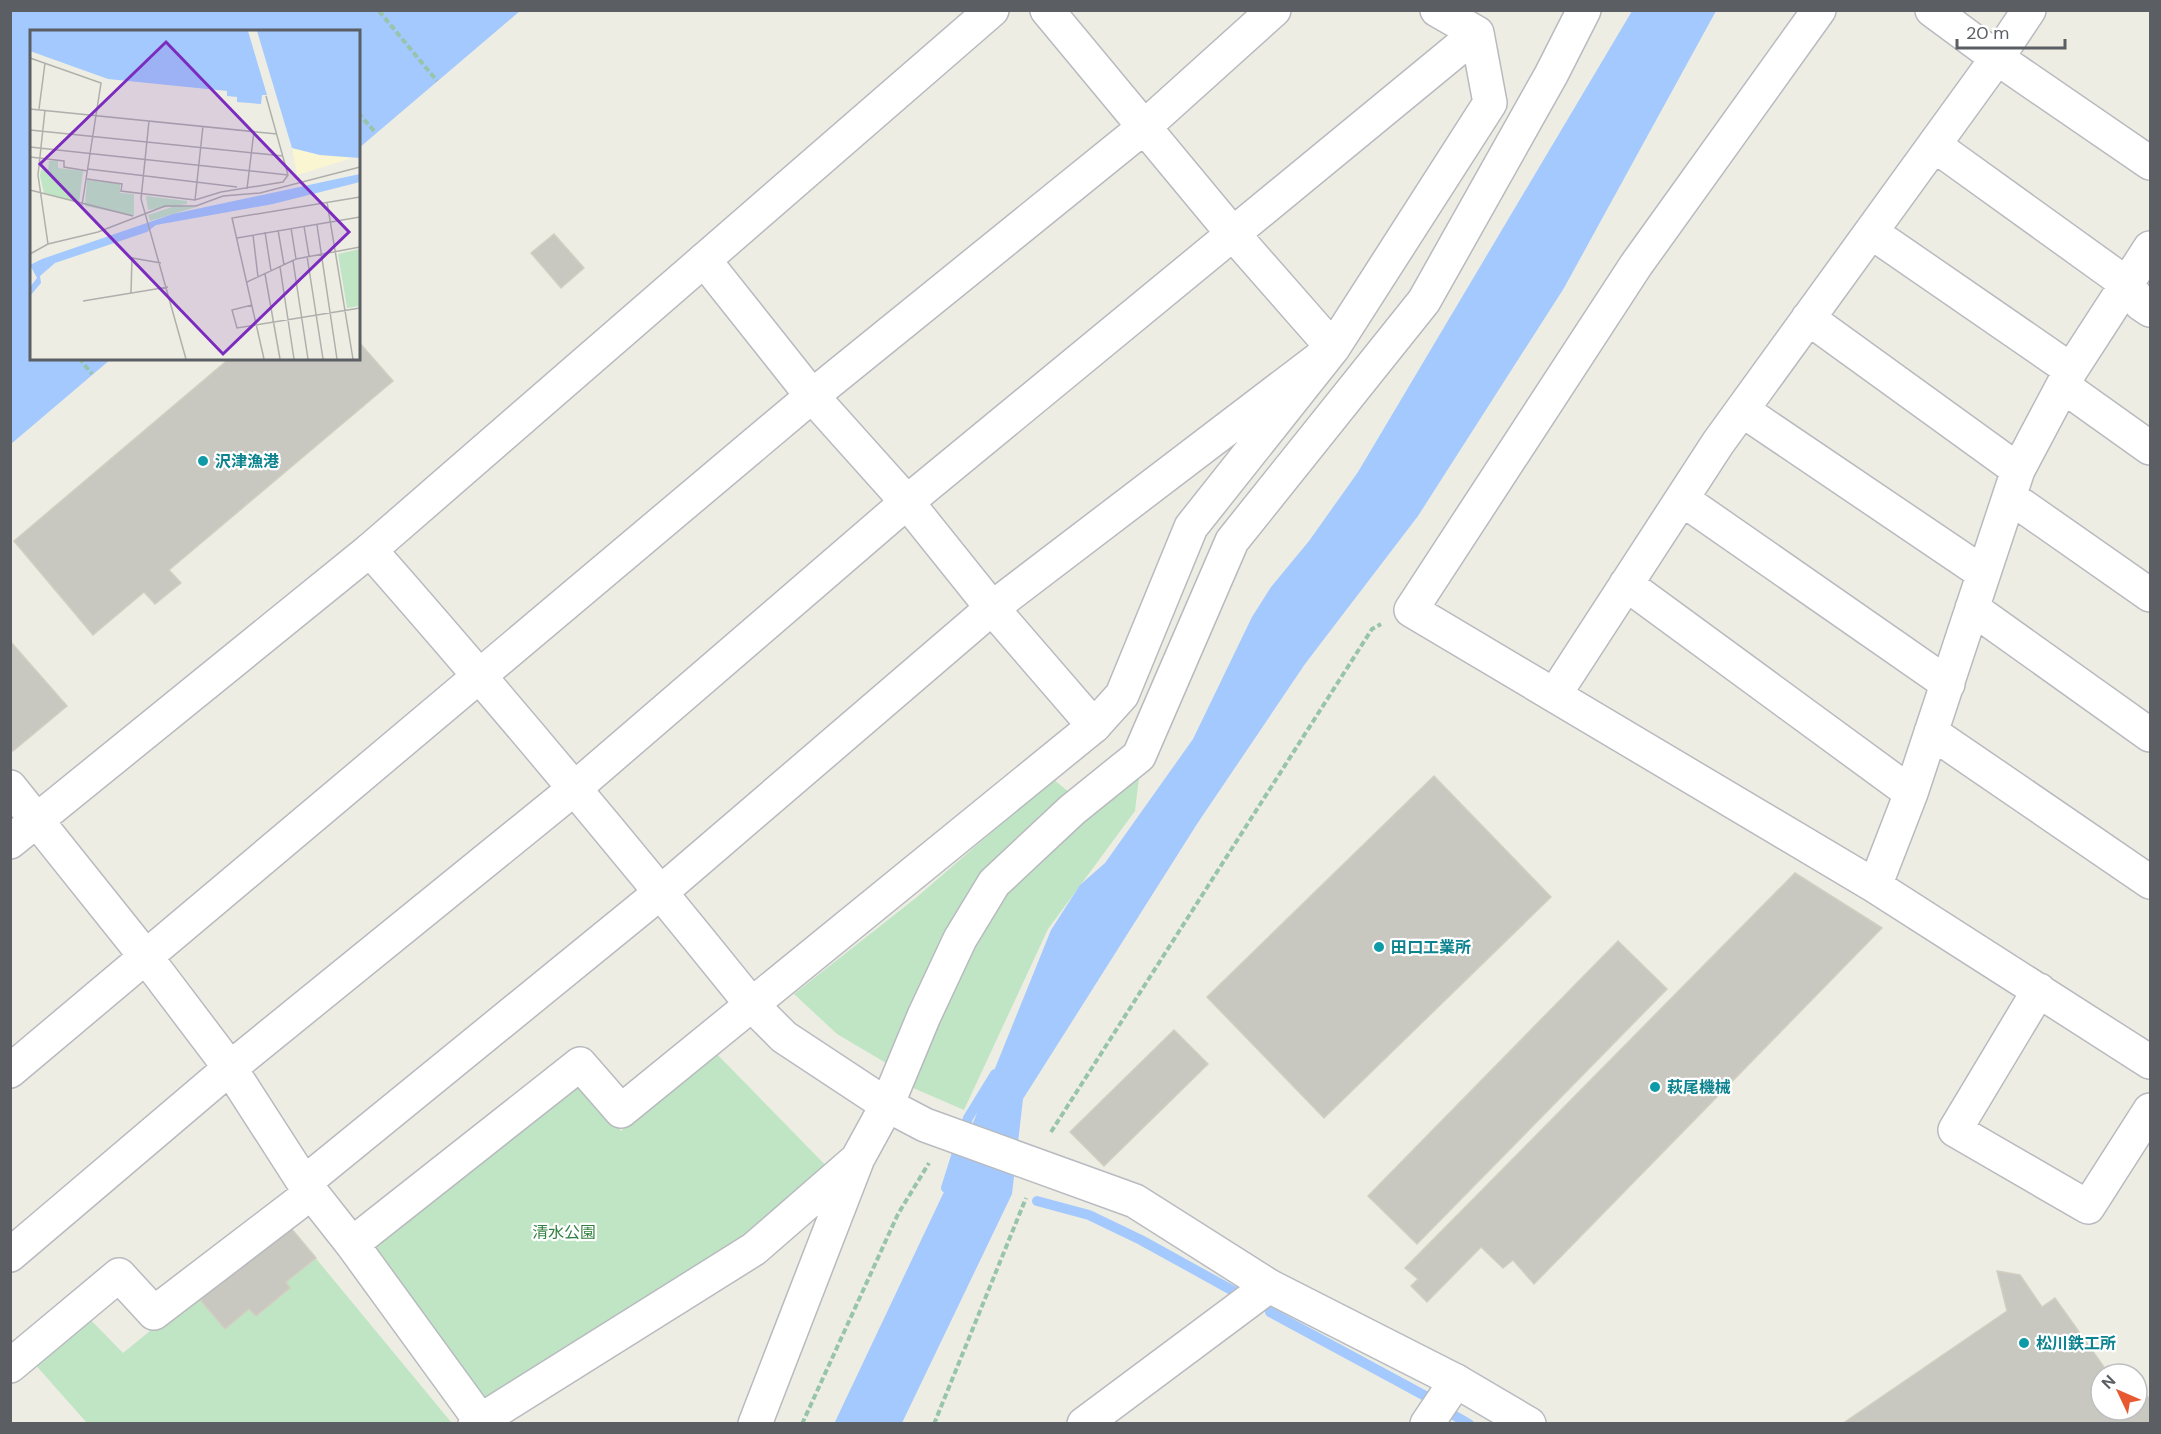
<svg xmlns="http://www.w3.org/2000/svg" width="2161" height="1434" font-family="'DM Sans','Noto Sans JP',sans-serif">
	<style>
		.green { fill: #bfe5c5 }
		.water { fill: #a3c9fe }
		.lines { fill: none; stroke-linecap: round; stroke-linejoin: round }
		.stream { stroke: #a3c9fe; stroke-width: 10 }
		.building { fill: #c8c7c0; stroke: #d2cfc1; stroke-width: 1.5 }
		.street-casing { stroke: #b8babf; stroke-width: 36 }
		.secondary-casing { stroke: #b8bbc1; stroke-width: 36 }
		.path { stroke: #97c4aa; stroke-width: 4; stroke-dasharray: 6 3; stroke-linecap: butt }
		.street { stroke: #fff; stroke-width: 33 }
		.secondary { stroke: #fff; stroke-width: 33 }
		.culture-dot { fill: #0f9aa8; stroke: #fff; stroke-width: 2 }
		.labels { text-anchor: middle; dominant-baseline: central; stroke-width: 4.5; stroke-linejoin: round; paint-order: stroke }
		.culture-label { font-size: 16px; font-weight: bold; fill: #0d838f; stroke: #fff; text-anchor: start }
		.park-label { font-size: 16px; fill: #358143; stroke: #fff }
		.inset-road { fill: none; stroke: #afb0ac; stroke-width: 1.5 }
		.view { fill: #7b2cbf; fill-opacity: 0.15; stroke: #7b2cbf; stroke-width: 3 }
		.inset-edge { fill: none; stroke: #5b5e63; stroke-width: 3 }
	</style>
	<rect width="100%" height="100%" fill="#eeede3"/>
	<!-- green -->
	<path class="green" d="M1141 761 1135 811 1048 929 964 1110 911 1087 952 990 987 926 1015 880Z
		M1053 779 1070 793 914 1003 886 1063 837 1034 794 994 917 897Z
		M711 1048 837 1177 501 1407 461 1386 360 1246 576 1075 621 1131Z
		M285 1221 451 1422 87 1423 32 1361 84 1313 123 1353Z"/>
	<!-- water -->
	<path class="water" d="M11 10H520V11L359 148 358 32H32V358L111 359 11 444Z
		M1632 11H1716L1564 288 1418 516 1305 664 1197 824 1023 1099 1012 1194 902 1423 834 1424 951 1177 1051 930 1080 885 1105 863 1193 739 1252 617 1271 587 1309 541 1358 472Z"/>
	<g class="lines">
		<!-- stream -->
		<path class="stream" d="M946 1188 968 1118 995 1074
			M1037 1201 1089 1215 1141 1240 1237 1293
			M1270 1312 1429 1398
			M1450 1413 1469 1424"/>
	</g>
	<!-- building -->
	<path class="building" d="M554 234 584 268 561 288 531 253Z
		M358 341 393 381 169 570 181 583 155 604 144 592 93 635 14 541 230 358H358Z
		M10 641 67 706 13 751 10 748Z
		M1434 776 1551 897 1324 1118 1207 997Z
		M1795 873 1882 928 1534 1284 1513 1260 1503 1268 1481 1247 1427 1302 1411 1286 1418 1279 1405 1268Z
		M1618 941 1667 989 1417 1244 1368 1196Z
		M1174 1030 1208 1064 1104 1166 1070 1132Z
		M285 1221 316 1258 286 1282 290 1288 256 1316 249 1309 225 1329 197 1296Z
		M1997 1271 2020 1275 2042 1307 2055 1298 2109 1374H2101V1410H2137V1403L2147 1396 2150 1399V1424H1842L2007 1311Z"/>
	<g class="lines">
		<!-- street casing -->
		<g class="street-casing">
			<path id="street" d="M1819 10 1636 265 1411 610 1875 886 2150 1062
				M1932 10 1997 58 2150 163
				M1934 145 2127 284 2141 304 2150 310
				M1871 232 2071 370
				M1808 318 2018 470
				M2063 386 2150 448
				M1742 410 1983 573
				M2010 497 2150 595
				M1682 499 1948 684
				M1626 584 1911 793
				M1972 608 2150 735
				M1555 694 1718 443 1997 58 2029 10
				M1931 732 2150 882
				M10 787 146 957 230 1068 304 1183 352 1244 480 1420
				M10 842 370 550 992 10
				M1875 886 1911 793 2018 470 2071 370 2150 248
				M2039 990 1955 1130 2088 1207 2150 1110
				M10 1071 812 396 1143 128 1274 10
				M304 1183 661 892 992 608 1333 348 1233 234 1047 10
				M352 1244 580 1064 621 1111 1094 726 1122 695 1191 527 1333 348 1490 103 1477 33 1437 10
				M10 1255 230 1068 575 788 907 502 1477 33
				M10 1366 119 1275 154 1313 311 1193
				M475 1424 754 1249 854 1162
				M755 1424 858 1158 887 1105 924 1016 960 939 994 883 1072 810 1139 756 1232 541 1424 301 1551 75 1584 10
				M1084 1424 1269 1286
				M1427 1424 1456 1381"/>
		</g>
		<!-- secondary casing -->
		<g class="secondary-casing">
			<path id="secondary" d="M704 260 812 396 907 502 992 608 1094 726
				M370 550C501 699 628 851 752 1005L784 1037 887 1105 925 1125 1135 1201 1269 1286 1456 1381 1529 1424"/>
		</g>
		<!-- path -->
		<path class="path" d="M379 11 437 81
			M358 113 376 133
			M79 358 92 374
			M1051 1132 1372 629 1381 624
			M802 1424 898 1214 929 1163
			M934 1424 1026 1198"/>
		<!-- street -->
		<use href="#street" class="street"/>
		<!-- secondary -->
		<use href="#secondary" class="secondary"/>
	</g>
	<!-- markers -->
	<g class="culture-dot">
		<circle cx="203" cy="461" r="6"/>
		<circle cx="1379" cy="947" r="6"/>
		<circle cx="1655" cy="1087" r="6"/>
		<circle cx="2024" cy="1343" r="6"/>
	</g>
	<g class="labels">
		<!-- culture labels -->
		<g class="culture-label">
			<text x="215" y="461">沢津漁港</text>
			<text x="1391" y="947">田口工業所</text>
			<text x="1667" y="1087">萩尾機械</text>
			<text x="2036" y="1343">松川鉄工所</text>
		</g>
		<!-- park labels -->
		<g class="park-label">
			<text x="564" y="1232">清水公園</text>
		</g>
	</g>
	<!-- overview -->
	<g transform="translate(30 30)">
		<rect width="330" height="330" fill="#eeede3"/>
		<path d="M19 131H28V138L53 141 49 173 14 163 10 146 11 139 18 142ZM57 150 90 154V163L104 164V186L55 176ZM116 166 157 171V174L118 180ZM145 176 166 177 120 191 118 185ZM330 219V276L317 278 308 224Z" fill="#bfe5c5"/>
		<path d="M262 118 290 125 322 128 267 145Z" fill="#faf6d2"/>
		<path d="M0 1H218L237 65H232L231 74 207 72V67L197 66V61L78 49 0 21ZM227 1H330V128L290 125 262 118ZM330 144V152L243 174 126 195 117 202 25 233 10 246 11 253 0 266V257L7 248 0 235 12 229 143 184Z" fill="#a3c9fe"/>
		<path class="inset-road" d="M0 28 71 53 52 175M0 79 247 104M9 79 15 33M15 80 8 145 18 214M119 91 111 169 156 329M0 100 253 126M0 117 258 145M0 127 34 131V137L58 141M58 139 207 157M57 149 92 154 91 161 165 170 191 162 253 152 258 145 236 66M217 159 224 101M0 160 103 186M165 170 173 96M297 172 323 329M287 195 307 329M274 196 279 226M261 198 266 229M248 200 254 235M235 202 241 241M223 205 228 247M207 208 330 187M0 224 18 214 68 202 135 176H166L193 166 230 163 330 137M277 226 293 329M263 231 278 329M250 237 264 329M235 244 250 329M217 252 266 229 330 217M101 263 102 228 131 233M53 271 138 257M222 275 202 280 207 298 330 278M234 329 202 188 330 167"/>
		<path class="view" d="M136 12 319 202 193 324 10 134Z"/>
		<rect width="330" height="330" class="inset-edge"/>
	</g>
	<!-- border -->
	<rect width="2161" height="1434" fill="none" stroke="#5b5e63" stroke-width="24"/>
	<!-- north arrow -->
	<g transform="translate(2119 1392) rotate(314)"><circle r="28" fill="#ffffff" stroke="#bdbfc1" stroke-width="1.5"/>
	<path d="M0-4.5L10 22L0 15L-10 22Z" fill="#e75930"/>
	<text y="-9" font-size="16" font-weight="bold" text-anchor="middle" fill="#5b5e63">N</text>
	</g>
	<!-- scale -->
	<path d="M1957 39v9h108v-9" fill="none" stroke="#5b5e63" stroke-width="3"/>
	<text x="1966" y="39" font-size="18" fill="#5b5e63" stroke="#ffffff" stroke-width="4.5" paint-order="stroke">20 m</text>
</svg>
